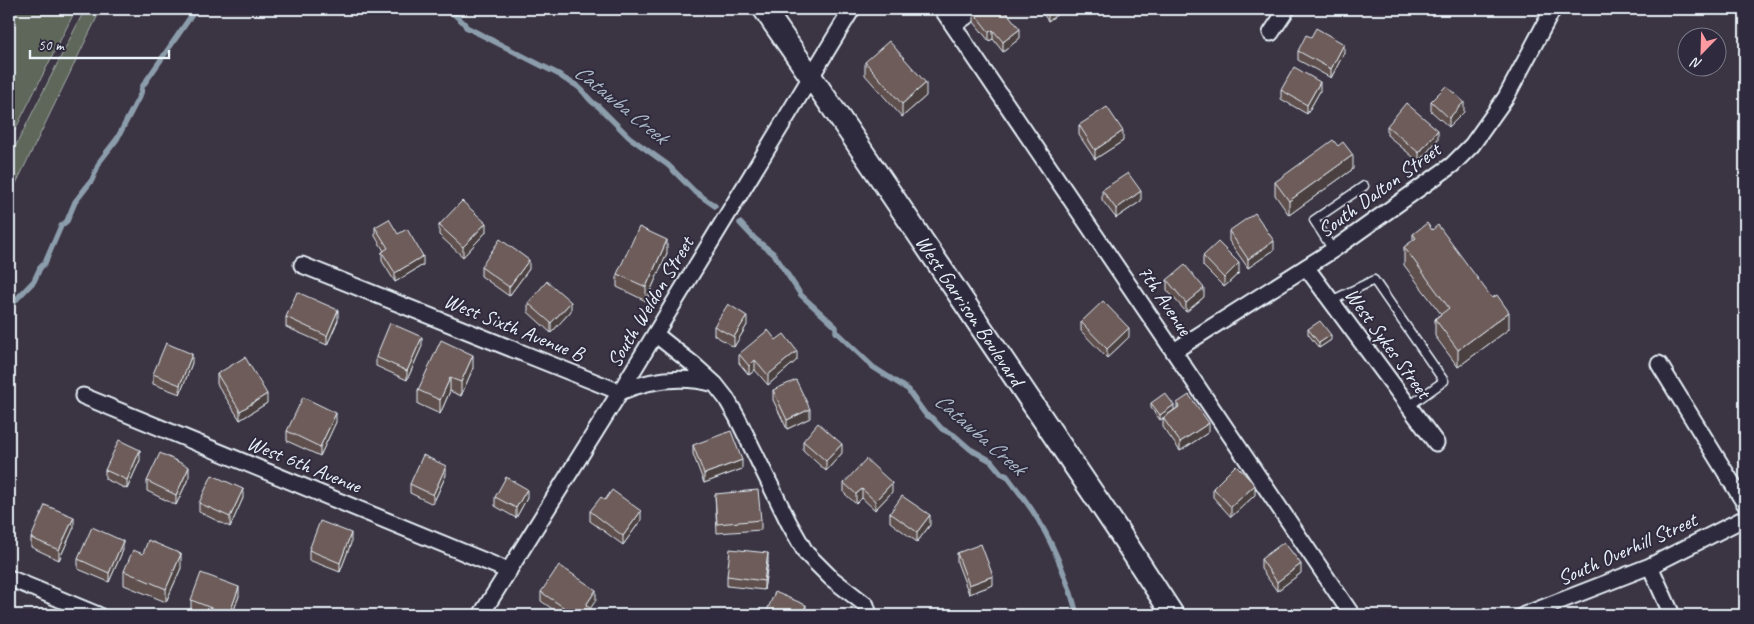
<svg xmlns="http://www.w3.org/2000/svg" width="1754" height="624" font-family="Caveat,sans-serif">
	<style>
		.grass { fill: #5e665a; stroke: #a3aca9 }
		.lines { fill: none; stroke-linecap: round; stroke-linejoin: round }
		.stream { stroke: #8c9dac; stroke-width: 5.5 }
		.lane-casing { stroke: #e8f1f8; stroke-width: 11 }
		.street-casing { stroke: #e8f1f8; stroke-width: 19 }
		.secondary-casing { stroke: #e8f1f8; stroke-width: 25 }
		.lane { stroke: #2f2a3d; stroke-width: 8 }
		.street { stroke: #2f2a3d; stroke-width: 15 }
		.secondary { stroke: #2f2a3d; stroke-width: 21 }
		.wall { fill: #5e4f4d; stroke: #e8f1f8 }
		.shaded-wall { fill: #4c403f; stroke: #e8f1f8 }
		.building { fill: #6d5c5a; stroke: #e8f1f8 }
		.labels { text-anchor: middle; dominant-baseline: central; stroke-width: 4; stroke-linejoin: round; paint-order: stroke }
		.street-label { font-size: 21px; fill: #e8f1f8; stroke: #2f2a3d }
		.water-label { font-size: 22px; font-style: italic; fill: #abb9c6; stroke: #2f2a3d }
	</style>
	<rect width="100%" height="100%" fill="#3b3443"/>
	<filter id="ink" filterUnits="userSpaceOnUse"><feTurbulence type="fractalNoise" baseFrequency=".02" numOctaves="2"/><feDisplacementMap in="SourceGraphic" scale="10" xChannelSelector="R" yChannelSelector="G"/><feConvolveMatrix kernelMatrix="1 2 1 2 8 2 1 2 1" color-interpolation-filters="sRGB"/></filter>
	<g filter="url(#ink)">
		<!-- grass -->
		<path class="grass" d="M9 9H76L9 142Z
			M85 9H101L9 198V159Z"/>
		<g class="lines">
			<!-- stream -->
			<path class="stream" d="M448 9 464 23 466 27 560 75C565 81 571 81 577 86 586 92 588 101 598 106L629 137 668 165 694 191 715 206
				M740 223 755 239 774 254 801 295 836 327V332L873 367 909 390 910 393 926 415 932 418 942 429 954 435 970 449 991 461 1001 473 1007 476C1015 487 1024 498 1032 510 1051 538 1069 582 1077 615
				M9 307 34 281 40 268 45 263 61 226 67 221 75 202 92 180 100 161 117 139 141 93 142 87 196 9"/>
			<!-- lane casing -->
			<g class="lane-casing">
				<path id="lane" d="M1333 250 1314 220 1364 186
					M1331 301 1374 280 1444 381 1409 406"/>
			</g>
			<!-- street casing -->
			<g class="street-casing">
				<path id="street" d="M942 9 1352 615
					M954 25 977 9
					M1271 33 1287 9
					M302 265 620 392C651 379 682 375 715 384
					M1306 267 1436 443
					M655 334 694 365 715 384 726 398 737 417 789 523 806 553 831 578 866 605 869 615
					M1174 351 1333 250 1452 165 1472 145 1506 97 1553 9
					M1659 364 1745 504
					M83 396 509 571
					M1650 566 1672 615
					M9 578 98 615
					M481 615 620 392 852 9
					M1524 615 1650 566 1745 518"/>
			</g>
			<!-- secondary casing -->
			<g class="secondary-casing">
				<g id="secondary">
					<path id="s1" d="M764 9 850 133 1117 529 1173 615"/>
				</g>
			</g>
			<!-- lane -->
			<use href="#lane" class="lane"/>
			<!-- street -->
			<use href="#street" class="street"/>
			<!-- secondary -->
			<use href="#secondary" class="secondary"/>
		</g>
		<!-- wall -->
		<path class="wall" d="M1040 9H1065L1048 21Z
			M974 13 1020 38 1003 52 993 39 989 41 974 22Z
			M1298 51 1344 53 1331 78 1298 60Z
			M865 62 926 96 902 117 865 75Z
			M1281 90 1320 91 1307 114 1281 99Z
			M1431 101 1464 112 1449 127 1431 111Z
			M1079 125 1123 141 1095 159 1079 135Z
			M1387 126 1438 139 1419 162 1387 135Z
			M1353 169 1289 215 1275 195V182Z
			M1102 190 1141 201 1116 218 1102 200Z
			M439 225 486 232 463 257 439 235Z
			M375 227 398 234 423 265 395 282 382 261V252L384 251 375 236Z
			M1229 231 1274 250 1248 268 1229 241Z
			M1413 234 1509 329 1458 367 1435 336V319L1441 314 1404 265V247L1413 241Z
			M667 253 646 301 617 287V274Z
			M1203 256 1239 273 1224 287 1203 266Z
			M481 267 529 269 509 296 481 276Z
			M1167 280 1204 297 1186 312 1167 290Z
			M528 303 571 311 551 333 528 312Z
			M286 317 338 320 327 345 286 327Z
			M1081 322 1129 337 1107 358 1081 331Z
			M747 325 734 347 714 335V326Z
			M1308 329 1331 340 1319 348 1308 334Z
			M776 340 797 360 768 385 755 370 749 375 739 363V354Z
			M422 346 407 380 376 366V357Z
			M192 363 180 394 153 384V374Z
			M473 368 461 396 450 391 440 414 418 404V390Z
			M217 374 267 403 240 420 217 384Z
			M773 390 810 418 787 429 773 400Z
			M1151 403 1174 410 1160 420 1151 408Z
			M1177 403 1209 432 1180 451 1163 427V418L1177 408Z
			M336 422 320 456 287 441V431Z
			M803 441 842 453 826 471 803 450Z
			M693 445 742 469 704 483 693 454Z
			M140 460 127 489 105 479V470Z
			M446 475 433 504 410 493V484Z
			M189 477 176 505 147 491V481Z
			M844 483 892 492 875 510 862 498 856 504 844 493Z
			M1213 488 1255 495 1231 517 1213 497Z
			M715 494 761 520V530L717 533Z
			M495 497 527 498 516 518 495 506Z
			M243 498 230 527 199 512V503Z
			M605 500 641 520 623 545 590 521V511Z
			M890 513 930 525 917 542 890 522Z
			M74 527 59 560 31 547V538Z
			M351 543 340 572 309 560V550Z
			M123 550 109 582 78 569V559Z
			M957 553 993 585 969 594 957 562Z
			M1261 559 1301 573 1277 591 1261 569Z
			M768 562 764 590 727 586V576Z
			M181 568 166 602 124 585V571Z
			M541 592 596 600 590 608 591 615H561L541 601Z
			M239 596 232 615H205L191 610V600Z"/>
		<!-- shaded-wall -->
		<path class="shaded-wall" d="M1052 9H1065L1048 21V11Z
			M1020 29V38L1003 52V42Z
			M993 30V39L989 41V32Z
			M1344 44V53L1331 78V69Z
			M1320 82V91L1307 114V105Z
			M926 83V96L902 117V104Z
			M1464 102V112L1449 127V118Z
			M1438 130V139L1419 162V153Z
			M1123 131V141L1095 159V150Z
			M1353 155V169L1289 215V201Z
			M1141 191V201L1116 218V209Z
			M486 223V232L463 257V247Z
			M667 240V253L646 301V287Z
			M1274 241V250L1248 268V259Z
			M423 256V265L395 282V273Z
			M529 260V269L509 296V287Z
			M1239 263V273L1224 287V278Z
			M1204 288V297L1186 312V303Z
			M571 302V311L551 333V323Z
			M338 310V320L327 345V336Z
			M1509 312V329L1458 367V350Z
			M747 316V325L734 347V337Z
			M1129 328V337L1107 358V349Z
			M1331 335V340L1319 348V343Z
			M422 337V346L407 380V371Z
			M797 351V360L768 385V375Z
			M192 354V363L180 394V385Z
			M473 355V368L461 396V382Z
			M755 360V370L749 375V366Z
			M450 378V391L440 414V400Z
			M267 394V403L240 420V411Z
			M1174 405V410L1160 420V415Z
			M810 409V418L787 429V420Z
			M336 413V422L320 456V447Z
			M1209 423V432L1180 451V442Z
			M842 444V453L826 471V461Z
			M140 450V460L127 489V480Z
			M742 460V469L704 483V474Z
			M446 466V475L433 504V495Z
			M189 467V477L176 505V495Z
			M892 483V492L875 510V501Z
			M1255 485V495L1231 517V507Z
			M243 489V498L230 527V517Z
			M527 489V498L516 518V508Z
			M862 489V498L856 504V494Z
			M641 511V520L623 545V536Z
			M930 515V525L917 542V532Z
			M74 517V527L59 560V550Z
			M351 533V543L340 572V563Z
			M123 541V550L109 582V573Z
			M768 553V562L764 590V581Z
			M181 554V568L166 602V589Z
			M1301 564V573L1277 591V582Z
			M993 576V585L969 594V585Z
			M239 587V596L232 615H229Z
			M596 590V600L586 615V605Z
			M806 605V615H802Z
			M591 609V615H586Z"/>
		<!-- building -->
		<path class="building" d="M980 9H1004L1020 29 1003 42 993 30 989 32 974 13Z
			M1316 28 1344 44 1331 69 1298 51 1306 35 1311 37Z
			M889 41 926 83 902 104 865 62Z
			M1294 67 1320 82 1307 105 1281 90Z
			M1446 86 1464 102 1449 118 1431 101Z
			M1406 103 1438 130 1419 153 1387 126Z
			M1107 107 1123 131 1095 150 1079 125Z
			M1333 140 1338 146 1343 142 1353 155 1289 201 1275 182Z
			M1128 173 1141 191 1116 209 1102 190Z
			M462 201 486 223 463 247 439 225Z
			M1255 213 1274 241 1248 259 1229 231Z
			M389 219 398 234 407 229 423 256 395 273 382 252 388 248 375 227Z
			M1427 223 1432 230 1438 225 1492 298 1497 295 1509 312 1458 350 1435 319 1449 308 1404 247 1416 238 1413 234Z
			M639 227 667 240 646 287 617 274Z
			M500 239 529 260 509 287 481 267Z
			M1218 242 1239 263 1224 278 1203 256Z
			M1185 265 1204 288 1186 303 1167 280Z
			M547 281 571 302 551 323 528 303Z
			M297 292 338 310 327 336 286 317Z
			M1103 301 1129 328 1107 349 1081 322Z
			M728 304 747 316 734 337 714 326Z
			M1320 321 1331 335 1319 343 1308 329Z
			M390 323 422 337 407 371 376 357Z
			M768 330 776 340 784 334 797 351 768 375 755 360 749 366 739 354Z
			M441 340 473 355 461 382 450 378 440 400 418 390Z
			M166 343 192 354 180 385 153 374Z
			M245 357 267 394 240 411 217 374Z
			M796 380 810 409 787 420 773 390Z
			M1165 393 1174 405 1160 415 1151 403Z
			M1189 395 1209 423 1180 442 1163 418 1179 407 1177 403Z
			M303 397 336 413 320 447 287 431Z
			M818 423 842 444 826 461 803 441Z
			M731 431 742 460 704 474 693 445Z
			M119 440 140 450 127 480 105 470Z
			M160 453 189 467 176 495 147 481Z
			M423 455 446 466 433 495 410 484Z
			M866 459 892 483 875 501 862 489 856 494 844 483Z
			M1236 465 1255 485 1231 507 1213 488Z
			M212 475 243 489 230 517 199 503Z
			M506 477 527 489 516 508 495 497Z
			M612 490 641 511 623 536 590 511 601 497 605 500Z
			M758 490 761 520 717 524 715 494Z
			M902 496 930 515 917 532 890 513Z
			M45 505 74 517 59 550 31 538Z
			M320 521 351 533 340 563 309 550Z
			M92 527 123 541 109 573 78 559Z
			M148 540 181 554 166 589 124 571 133 550 143 554Z
			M1284 542 1301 564 1277 582 1261 559Z
			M981 544 993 576 969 585 957 553Z
			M730 549 768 553 764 581 727 576Z
			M559 565 596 590 586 605 591 609 586 615H575L541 592Z
			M201 573 239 587 229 615 191 600Z
			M775 592 806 605 802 615H765Z"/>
	</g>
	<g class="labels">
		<!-- street labels -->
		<g class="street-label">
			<text transform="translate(1379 190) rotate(-36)">South Dalton Street</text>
			<text transform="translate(1165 300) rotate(56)">7th Avenue</text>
			<text transform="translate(650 302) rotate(-59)">South Weldon Street</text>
			<text stroke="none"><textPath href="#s1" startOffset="365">West Garrison Boulevard</textPath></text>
			<text transform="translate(514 327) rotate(22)">West Sixth Avenue B</text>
			<text transform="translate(1388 343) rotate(54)">West Sykes Street</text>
			<text transform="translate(304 464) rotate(22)">West 6th Avenue</text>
			<text transform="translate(1627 549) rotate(-24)">South Overhill Street</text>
		</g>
		<!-- water labels -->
		<g class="water-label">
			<text transform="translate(621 104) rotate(39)">Catawba Creek</text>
			<text transform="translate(980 434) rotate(41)">Catawba Creek</text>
		</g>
	</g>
	<!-- margin -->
	<rect width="1754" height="624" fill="none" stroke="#2f2a3d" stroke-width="30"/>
	<rect x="15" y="15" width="1724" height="594" fill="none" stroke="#e8f1f8" stroke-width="2" filter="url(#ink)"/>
	<!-- north arrow -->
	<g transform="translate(1702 52) rotate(203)"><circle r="24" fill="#2f2a3d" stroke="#797a88"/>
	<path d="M0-4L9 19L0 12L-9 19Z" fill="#ff9aa2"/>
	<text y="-8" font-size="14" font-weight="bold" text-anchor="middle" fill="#e8f1f8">N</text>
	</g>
	<!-- scale -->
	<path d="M30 50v8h139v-8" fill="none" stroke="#e8f1f8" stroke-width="2.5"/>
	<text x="38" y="50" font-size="15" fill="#e8f1f8" stroke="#2f2a3d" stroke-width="4" paint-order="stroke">50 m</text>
</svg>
